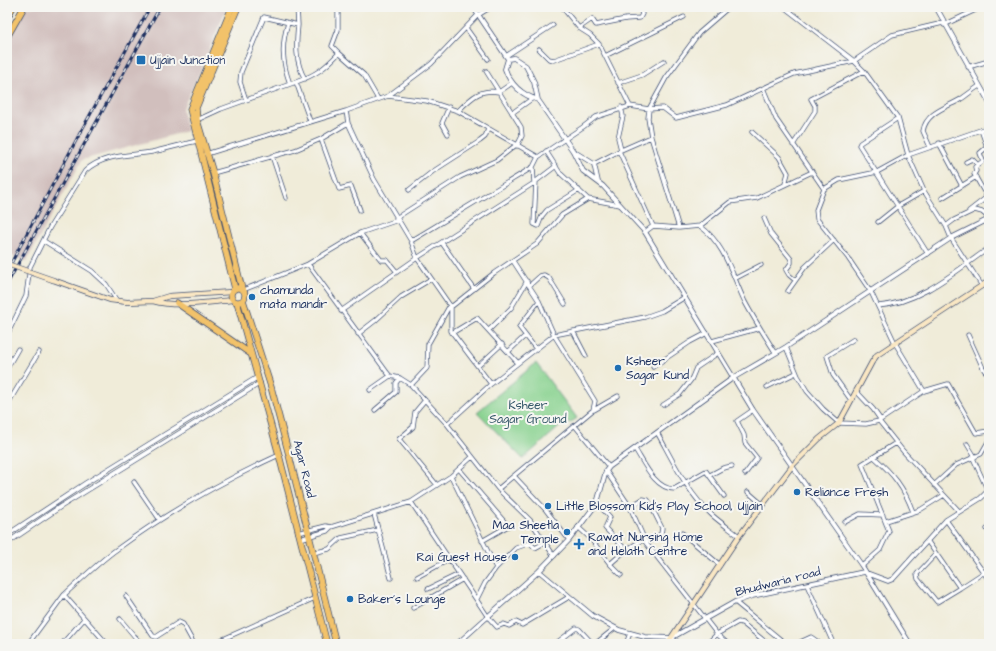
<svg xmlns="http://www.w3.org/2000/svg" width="996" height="651" font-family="'Architects Daughter',sans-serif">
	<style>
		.industrial { fill: #d1bfbd }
		.green { fill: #88d28f; stroke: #528076 }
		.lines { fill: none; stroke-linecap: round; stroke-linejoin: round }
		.minor-casing { stroke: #3b4b70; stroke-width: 5 }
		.tertiary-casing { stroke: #3b4b70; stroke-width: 5.5 }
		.secondary-casing { stroke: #3b4b70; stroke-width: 6 }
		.primary-casing { stroke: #3b4b70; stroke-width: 7 }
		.minor { stroke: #fff; stroke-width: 3.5 }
		.tertiary { stroke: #fff; stroke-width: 4 }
		.secondary { stroke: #fae7c3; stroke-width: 4.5 }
		.primary { stroke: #f2c26a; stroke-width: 5.5 }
		.rail-casing { stroke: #1b2f5e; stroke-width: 3 }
		.rail { stroke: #f6f6f2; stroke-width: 1.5; stroke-dasharray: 4.5; stroke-linecap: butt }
		.secondary-bridge-casing { stroke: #3b4b70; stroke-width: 6; stroke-linecap: butt }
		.secondary-bridge { stroke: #fae7c3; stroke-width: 4.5 }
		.poi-dot { fill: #1f6fb2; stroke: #f6f6f2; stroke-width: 1.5 }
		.labels { text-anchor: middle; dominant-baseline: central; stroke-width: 4; stroke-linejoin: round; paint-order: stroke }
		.poi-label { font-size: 12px; fill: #1b2f5e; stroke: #f6f6f2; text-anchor: start }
		.park-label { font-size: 12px; fill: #36586a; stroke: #f6f6f2 }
		.street-label { font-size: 12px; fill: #1b2f5e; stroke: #f6f6f2 }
	</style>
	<rect width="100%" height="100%" fill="#f6f6f2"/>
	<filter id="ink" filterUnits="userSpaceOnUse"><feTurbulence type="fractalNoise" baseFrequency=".025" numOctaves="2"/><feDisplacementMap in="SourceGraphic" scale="8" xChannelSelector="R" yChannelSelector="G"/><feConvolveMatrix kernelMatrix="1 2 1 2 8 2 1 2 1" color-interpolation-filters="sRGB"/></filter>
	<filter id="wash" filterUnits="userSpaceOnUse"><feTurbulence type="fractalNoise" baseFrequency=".012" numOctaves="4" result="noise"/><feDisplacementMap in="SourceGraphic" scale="16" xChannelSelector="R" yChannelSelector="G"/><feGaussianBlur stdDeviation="0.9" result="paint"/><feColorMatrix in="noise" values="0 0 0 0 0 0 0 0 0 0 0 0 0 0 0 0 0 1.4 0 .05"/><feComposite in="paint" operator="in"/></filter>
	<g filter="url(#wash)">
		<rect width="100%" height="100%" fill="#f0ecd9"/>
		<!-- industrial -->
		<path class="industrial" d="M26 7H227L200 72 182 110 187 131 82 160 26 262 7 254V42Z"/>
		<!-- green -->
		<path class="green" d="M536 363 577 418 570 423 566 421 523 459 477 412Z"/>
	</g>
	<g filter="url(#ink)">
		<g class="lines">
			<!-- minor casing -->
			<g class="minor-casing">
				<path id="minor" d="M338 7V30L332 46 339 53
					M562 7 579 28 590 35 599 44 630 106 649 109 663 108 676 118 727 105 794 74 854 61 892 35 943 23
					M729 7 699 33 666 78 649 109 648 118 651 137 679 228 700 226C725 244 732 275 745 302 754 319 765 336 775 352
					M784 7 854 61 864 71 898 118 908 155 924 191 946 226
					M288 23C281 45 282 62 290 84
					M298 25C296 45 295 62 305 79
					M944 25 982 7
					M466 28 488 59
					M579 28 592 19 596 25 626 19 640 18 642 14 639 7
					M539 49 549 59 554 60 599 44
					M506 56 553 25
					M605 56 684 17
					M968 67 989 61
					M486 71 521 127 522 136 517 146
					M296 82C316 75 325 68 339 53L364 75 378 99
					M618 83 642 75 664 61
					M763 88 776 119 824 189 839 180 877 172 908 155 989 127
					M388 96 427 101 458 111 538 157 583 127 596 117 630 106
					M246 100 240 82 241 72 264 17 298 25 297 7
					M346 111 348 123 374 179 411 241 417 258 451 307V331L491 384 447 424
					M458 111C471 98 480 88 499 92L512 83
					M512 113 533 98
					M898 118 860 143 859 145 928 254
					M197 120 221 109 296 82 310 121
					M752 132 779 157 788 173 785 184
					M448 134 442 123 449 107
					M651 137 619 151 653 226
					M321 139 339 189 351 186 360 210
					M939 143 962 186
					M793 145 815 111V106L811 99 864 71
					M930 147 923 131C926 112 948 107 961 99 967 95 973 90 979 86
					M621 150 618 138 623 116 621 107
					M546 151 560 173 588 199
					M206 154 346 111 388 96 431 64 478 15 491 7
					M272 156 286 198
					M966 162 972 159 978 165
					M594 164 619 151
					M213 173 295 150 321 139 348 123
					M536 181 534 224 538 226 542 216 547 210 579 190
					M535 182 556 166
					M409 190 432 172 480 141 485 137 488 129
					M942 198 976 177
					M969 211 987 197 974 174 976 171 975 167 983 161 980 153 987 147 981 130
					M396 218 460 177 497 160 516 145
					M764 218 771 234 791 259V263L786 270 789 275 795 280
					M878 222 898 206 924 191
					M700 226 730 202 757 198 812 172
					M645 232 653 226 679 228
					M360 233 381 260H387L397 272
					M44 241 92 271 106 284 117 301
					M411 241 533 167 538 157
					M442 243 474 289
					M417 258 534 183 533 167
					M513 261 539 301 554 335 645 317 662 311 685 297
					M308 264 360 233 398 220
					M736 278 761 265
					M529 286 540 276 544 275 549 278 565 304
					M982 286 951 238 946 226 954 220 975 210 982 212 989 218
					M243 290 308 264 386 371 390 376 400 378 411 385 447 424 498 489 530 520 554 556
					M788 291 805 267 834 240
					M878 306C920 303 956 271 989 248
					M451 307 494 273 537 244 562 215 588 199 620 205
					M341 311 417 258
					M489 330 511 308 527 281
					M573 331 586 356
					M452 333 477 318 518 363
					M358 334 376 320 401 297 431 279
					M7 335 26 296 30 267 50 227 85 171C103 154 129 156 152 152 167 149 182 144 197 141
					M968 335 983 368 985 371 989 372
					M712 341 760 328
					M786 347 798 376 807 391 823 409 839 423 866 424 879 421 924 391 895 343 871 292 848 258 817 219 816 210 824 189
					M536 349 519 327 539 301
					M508 352 525 336
					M478 366 502 344
					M653 367 690 342 707 333
					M7 368 18 349
					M491 384 554 335 595 401 593 410 498 489
					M411 385 427 368 428 344 450 305
					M767 387 796 373
					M370 390 390 376
					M856 391 873 409 880 419
					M924 391 948 384 976 433 989 431
					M425 400 415 412 413 427 399 439 437 485
					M851 400 833 375 827 356 854 339
					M7 405 39 352
					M663 405 680 394 691 380 696 368 718 353
					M375 410 396 392V383L400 378
					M594 410 618 396
					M879 421 903 451 959 511
					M575 426 609 467
					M658 434C673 461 688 494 712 515 721 523 730 529 739 536
					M967 444 975 457
					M635 449C644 463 655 489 674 489L706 471 724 496
					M874 457C893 474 904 487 913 512
					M973 458 988 491
					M459 469 508 526 482 541
					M606 471 630 507 646 543 717 634 728 644
					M745 474 757 458 745 443 744 435 737 421 753 410
					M710 475 723 468 732 466
					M451 476 496 568 485 583 477 599
					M514 476 545 509 569 540
					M134 482 160 520
					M934 485 956 465 981 454 989 440
					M748 492 763 505
					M411 502 488 617 497 627 504 624 509 626 516 622 522 625 569 597
					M597 503 610 517 605 528 626 550
					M630 507 643 499 648 500 662 528 661 534 646 543
					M374 514 391 578
					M946 520 989 580
					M886 521 920 510 944 495
					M845 522 860 514 883 515
					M331 527 411 502 451 476 472 457
					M578 527 591 539 610 564 626 550 644 539
					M987 529 989 532
					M298 533 326 526 331 527 327 531 300 539
					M676 533H682L720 565
					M928 542 960 588 989 569
					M313 553 329 549 341 538 378 530
					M936 554 917 574 918 579 937 602 960 588
					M610 564 621 575
					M862 566 880 550 889 531 862 464 896 443
					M496 568 516 548 530 543 535 548 544 543
					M417 577 450 559
					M807 585 833 643
					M428 589 459 574
					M126 596 153 636 156 637 179 622 183 624 194 644
					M735 602 786 644
					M413 608 463 579
					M120 619 141 644
					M671 638 681 644
					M28 644 64 595
					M62 644 84 619
					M107 644 64 595C80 580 96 565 113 552 165 514 220 482 279 455
					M212 644 315 598
					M555 644 576 628 579 629 593 644
					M595 644 615 628
					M626 644 630 633
					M707 644 717 634 738 622 742 623 768 644
					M796 644 811 637 821 644"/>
			</g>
			<!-- tertiary casing -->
			<g class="tertiary-casing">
				<path id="tertiary" d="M473 7 508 59 514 58 526 66 534 82 538 100 573 151 583 171 603 186 645 232 753 410 862 566 910 644
					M936 7 989 102
					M508 59 505 69C511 86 522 95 538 100
					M573 151 594 164 598 182
					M7 535 86 483 258 377
					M7 543 60 507 260 383
					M539 571 593 616 619 630 645 637 671 638 735 602 752 596 864 572 888 581 893 579 946 520 981 498 989 490
					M457 644 539 571 569 540 597 503 606 471 609 467 733 378 786 347 951 238 989 219"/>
			</g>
			<!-- secondary casing -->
			<g class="secondary-casing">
				<path id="secondary" d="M53 280 110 300 127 302 153 301 169 296 232 292
					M153 301C177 308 208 302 233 300
					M667 644 739 536 793 465 819 439 839 423 872 362 877 355 989 281"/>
			</g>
			<!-- primary casing -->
			<g class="primary-casing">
				<path id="primary" d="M232 7 190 109 235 289
					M238 7 196 108 197 120 213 173 242 289
					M7 18 13 7
					M7 37 24 7
					M231 295a7 7 0 1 1 14 0a7 7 0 1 1-14 0Z
					M243 300 271 387 289 455 336 644
					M237 302 279 455 327 644
					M177 303 251 354"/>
			</g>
			<!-- minor -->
			<use href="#minor" class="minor"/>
			<!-- tertiary -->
			<use href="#tertiary" class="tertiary"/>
			<!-- secondary -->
			<use href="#secondary" class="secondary"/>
			<!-- primary -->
			<use href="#primary" class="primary"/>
			<!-- rail casing -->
			<g class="rail-casing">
				<path id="rail" d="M7 271 80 133 150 7
					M7 284 160 7"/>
			</g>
			<!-- rail -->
			<use href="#rail" class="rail"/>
			<!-- secondary-bridge casing -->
			<g class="secondary-bridge-casing">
				<path id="secondary-bridge" d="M7 264 53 280"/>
			</g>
			<!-- secondary-bridge -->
			<use href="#secondary-bridge" class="secondary-bridge"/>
		</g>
	</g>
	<!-- markers -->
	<g class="poi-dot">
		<rect x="136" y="55" width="10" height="10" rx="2"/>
		<circle cx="252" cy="297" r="4"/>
		<circle cx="618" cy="368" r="4"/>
		<circle cx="797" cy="492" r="4"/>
		<circle cx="548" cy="506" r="4"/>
		<circle cx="567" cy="532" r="4"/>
		<path d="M577 538h4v4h4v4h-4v4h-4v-4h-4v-4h4z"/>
		<circle cx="515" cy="557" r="4"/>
		<circle cx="350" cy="599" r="4"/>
	</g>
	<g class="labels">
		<!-- poi labels -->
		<g class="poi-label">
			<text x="150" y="60">Ujjain Junction</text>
			<text x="260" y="290">chamunda<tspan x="260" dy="14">mata mandir</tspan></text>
			<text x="626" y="361">Ksheer<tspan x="626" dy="14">Sagar Kund</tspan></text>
			<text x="805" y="492">Reliance Fresh</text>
			<text x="556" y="506">Little Blossom Kid's Play School, Ujjain</text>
			<text x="559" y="525" text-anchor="end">Maa Sheetla<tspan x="559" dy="14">Temple</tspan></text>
			<text x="588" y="537">Rawat Nursing Home<tspan x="588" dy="14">and Helath Centre</tspan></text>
			<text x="507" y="557" text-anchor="end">Rai Guest House</text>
			<text x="358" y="599">Baker's Lounge</text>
		</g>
		<!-- park labels -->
		<g class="park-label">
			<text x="528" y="405">Ksheer<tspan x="528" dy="14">Sagar Ground</tspan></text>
		</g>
		<!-- street labels -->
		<g class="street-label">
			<text transform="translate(304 469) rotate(76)">Agar Road</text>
			<text transform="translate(778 582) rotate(-14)">Bhudwaria road</text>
		</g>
	</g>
	<!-- margin -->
	<rect width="996" height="651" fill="none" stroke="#f6f6f2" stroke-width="24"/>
</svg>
